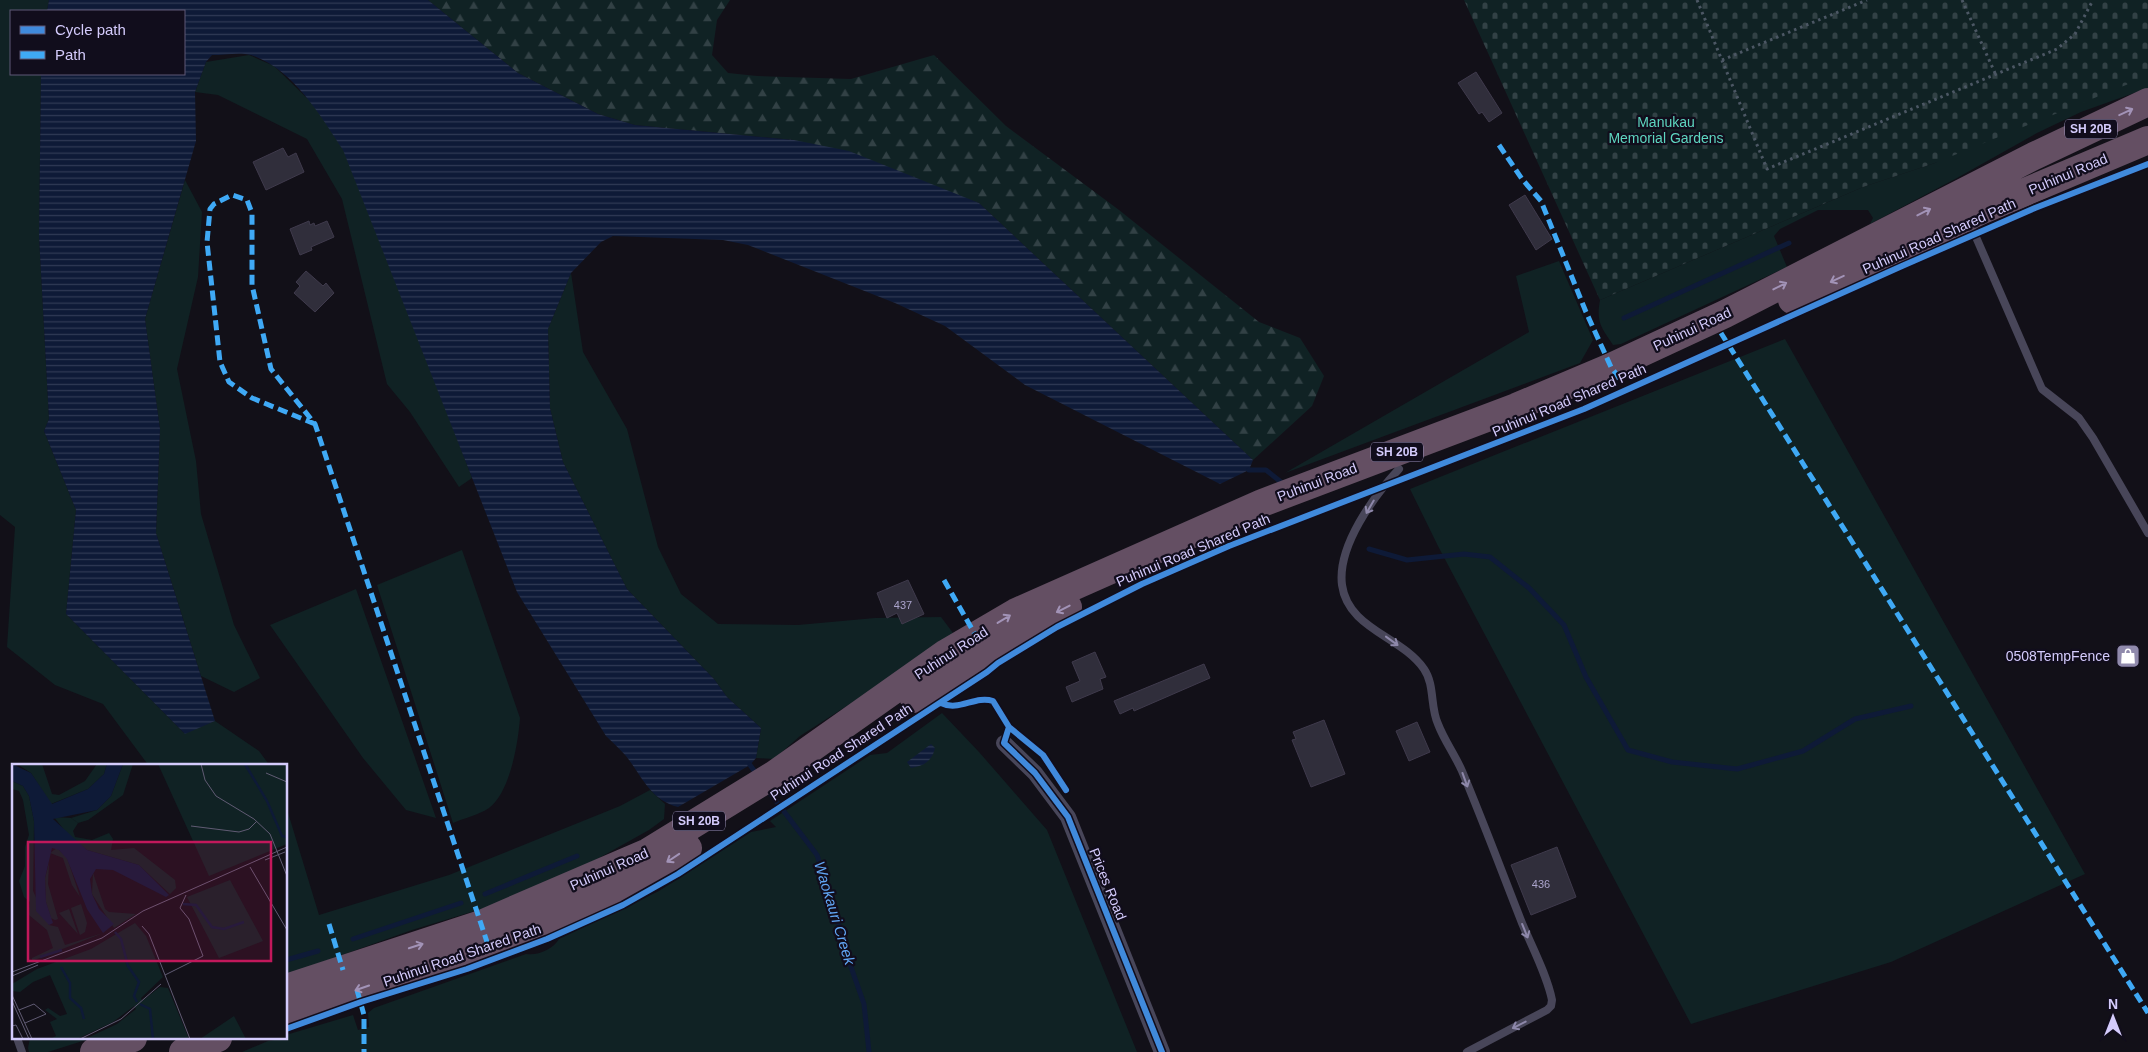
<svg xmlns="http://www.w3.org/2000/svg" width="2148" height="1052" font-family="Helvetica,sans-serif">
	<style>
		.grass { fill: #102224 }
		.forest { fill: url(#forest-firs) }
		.cemetery { fill: url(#cemetery-stones) }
		.water { fill: url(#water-rules) }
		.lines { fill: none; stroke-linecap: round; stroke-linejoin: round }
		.stream { stroke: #0e1a37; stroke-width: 5 }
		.building { fill: #302e3b; stroke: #3f3a4c }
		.path { stroke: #4c5764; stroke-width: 3; stroke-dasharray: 2.5 4; stroke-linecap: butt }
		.lane { stroke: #484659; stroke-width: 8 }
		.street { stroke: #484659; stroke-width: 16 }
		.highway { stroke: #644f63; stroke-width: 28 }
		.quiet { stroke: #3fa9f5; stroke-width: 5; stroke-dasharray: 10 5; stroke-linecap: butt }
		.cycleway-casing { stroke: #110d1c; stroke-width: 9 }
		.cycleway { stroke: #408adc; stroke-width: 6 }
		.oneway { stroke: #a293b7 }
		.oneway2 { stroke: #8e88aa }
		.labels { text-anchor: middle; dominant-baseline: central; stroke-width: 4.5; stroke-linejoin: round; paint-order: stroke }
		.number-label { font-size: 11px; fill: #aba4cc }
		.shield { fill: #110d1c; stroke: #9a92b9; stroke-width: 1 }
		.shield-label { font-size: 12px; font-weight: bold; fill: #d4cbfc }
		.park-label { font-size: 14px; fill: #5ed6c0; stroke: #110d1c }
		.street-label { font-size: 14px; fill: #d4cbfc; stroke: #110d1c }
		.poi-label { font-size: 14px; fill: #d4cbfc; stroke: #110d1c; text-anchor: end }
		.water-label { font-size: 15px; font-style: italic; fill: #61a5f4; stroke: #110d1c }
		.inset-river { fill: none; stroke: #0e1a37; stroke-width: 2.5 }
		.inset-road { fill: none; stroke: #605b73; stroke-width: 1 }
		.view { fill: #c2185b; fill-opacity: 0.15; stroke: #c2185b; stroke-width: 2.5 }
		.inset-edge { fill: none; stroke: #d4cbfc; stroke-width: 2.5 }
	</style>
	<defs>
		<pattern id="forest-firs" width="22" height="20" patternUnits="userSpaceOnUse" patternTransform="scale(1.25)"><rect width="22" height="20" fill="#102224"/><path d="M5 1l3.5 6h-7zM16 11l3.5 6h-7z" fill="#324145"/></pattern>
		<pattern id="cemetery-stones" width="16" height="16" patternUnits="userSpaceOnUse" patternTransform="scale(1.25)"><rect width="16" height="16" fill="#102224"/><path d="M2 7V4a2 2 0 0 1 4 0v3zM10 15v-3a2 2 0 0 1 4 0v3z" fill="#324145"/></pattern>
		<pattern id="water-rules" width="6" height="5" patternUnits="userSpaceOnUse" patternTransform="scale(1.25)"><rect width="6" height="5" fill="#0e1a37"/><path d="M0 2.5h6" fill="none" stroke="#303a55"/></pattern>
	</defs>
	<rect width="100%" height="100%" fill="#121018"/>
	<!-- grass -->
	<path class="grass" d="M0 0H49L47 11H11V74H41L39 236 49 419 44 431 76 510 66 614 184 733 215 721 259 751 270 766H149L103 704 55 685 7 647 15 527 0 515Z
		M2148 31V88L2081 112 2037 133 1957 178 1870 224 1873 218 1868 210H1818L1780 229 1774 236 1787 267 1621 344 1613 345C1601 327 1596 322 1600 300L1863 187 1935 163Z
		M249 55 274 66 311 102 346 144 472 478 459 487 410 412 387 384 342 199 307 139 218 95 195 92 206 62Z
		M185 180 202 212 198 277 177 369 196 461 201 514 234 625 260 678 234 692 201 676 156 533 160 429 145 319Z
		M1559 261 1593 340 1580 363 1285 473 1529 332 1516 276Z
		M571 273 583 352 627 429 658 547 681 594 718 624 798 625 875 618 941 617 953 633 937 648 800 736 774 759 756 758 761 728 727 697 714 679 627 589 563 462 550 408 548 329Z
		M1785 339 2085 874 1891 962 1691 1024 1438 546 1410 489Z
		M462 550 520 718C518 744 510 792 489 808 479 815 464 818 453 823L377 585Z
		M356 589 436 818 406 810 363 758 270 625Z
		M942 713 979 752 1047 830 1137 1052H242L268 1041 286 1038V1035L353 1015 358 1030 369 1027 368 1013 374 1008 526 954C538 956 553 949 559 939L659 891 751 832 776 827 770 821 870 755 887 753Z
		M650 790 665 804 664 819 649 830 540 891 412 930 286 975V806L319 915 449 875 620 806Z
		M30 1038H92L48 1052H29L28 1048Z"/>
	<!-- forest -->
	<path class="forest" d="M428 0H730L717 20 712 55 728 73 757 76 851 79 934 55 1006 126 1119 210 1259 322 1300 338 1324 376 1312 406 1253 460 979 203 794 140 635 125 598 114 518 73Z"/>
	<!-- cemetery -->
	<path class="cemetery" d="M1464 0H2148V76L1935 163 1863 187 1600 300Z"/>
	<!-- water -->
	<path class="water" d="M49 0H428L518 73 598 114 635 125 794 140 849 151 979 203 1253 460 1249 470 1220 484 1025 385 945 326 895 303 748 245 723 240 613 236 601 242 571 273 548 329 550 408 563 462 627 589 714 679 727 697 761 728 756 758 750 765 678 807C650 800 642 776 626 756 620 749 613 743 606 736L517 592 343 150C320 115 293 69 251 55 240 52 224 55 212 55L206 62 195 92 196 141 145 319 160 429 156 533 215 721 185 734 66 614 76 510 44 431 49 419 39 236 41 74H184V11H47Z
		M931 744 935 748C932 761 924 766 911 768L907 762Z"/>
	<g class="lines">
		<!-- stream -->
		<path class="stream" d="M1624 318 1789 243
			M1249 470H1266L1281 482
			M1369 549 1407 560 1464 554 1490 557 1529 588 1564 625 1586 677 1628 750 1672 762 1737 769 1803 751 1855 719 1911 706
			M750 765 758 776
			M767 789 817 855 834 906 844 947 864 1004 869 1052
			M485 894 577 856
			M353 939 461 903
			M286 960 318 951"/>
	</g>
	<!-- building -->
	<path class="building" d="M1476 72 1502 113 1489 122 1482 112 1479 114 1458 83Z
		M283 148 288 157 296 153 304 172 266 190 253 162Z
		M1525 195 1552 239 1536 250 1509 205Z
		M309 221 310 225 314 223 315 226 327 221 334 237 311 247 312 250 300 255 290 229Z
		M306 271 323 286 326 283 334 293 315 312 294 293 300 286 296 282Z
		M908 580 924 614 902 624 897 613 887 618 877 593Z
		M1095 652 1106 677 1100 679 1103 689 1072 702 1066 687 1080 681 1072 662Z
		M1204 664 1210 678 1134 711 1133 708 1120 714 1114 701Z
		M1324 720 1345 774 1311 787 1292 740 1296 739 1293 732Z
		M1417 722 1430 752 1409 761 1396 731Z
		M1557 847 1576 897 1531 915 1511 865Z"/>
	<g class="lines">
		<!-- path -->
		<path class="path" d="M1697 0 1767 169 2057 49 2075 34 2093 0
			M1962 0 1995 73
			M1722 60 1867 0"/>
		<!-- lane -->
		<path class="lane" d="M1969 221 2042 389 2079 418 2093 438 2148 533
			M1399 469C1374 496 1337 546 1342 585 1348 629 1401 636 1424 669 1435 685 1430 707 1438 724 1444 740 1455 755 1462 771 1483 821 1502 872 1522 923 1532 947 1547 975 1552 1000L1551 1006 1547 1010 1467 1052
			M17 1038 22 1052"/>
		<!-- street -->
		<path class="street" d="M1004 743 1035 773 1068 817 1162 1052"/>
		<!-- highway -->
		<path class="highway" d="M1792 300 1980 211 2148 140
			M914 699 986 651 1068 607
			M286 988 481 924 648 852 775 774 946 653 1016 612 1262 503 1516 407 1611 367 1725 314 2034 156 2148 102
			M286 1014 488 945 551 919 654 871 688 848
			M94 1052 133 1038
			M183 1052 218 1038"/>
		<!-- quiet -->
		<path class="quiet" d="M1499 145 1522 179 1541 201 1586 312 1611 367 1620 379
			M1721 333 2148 1013
			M315 424 252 398 229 382 220 362 207 242 210 209 214 204 232 195 247 200 252 213V285L271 369 315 424 488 945
			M944 580 976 636
			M329 924 343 970
			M357 990 364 1015V1052"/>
		<!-- cycleway casing -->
		<g class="cycleway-casing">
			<path id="cycleway" d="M941 703C959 712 975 695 993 701L1009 727 1043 755 1066 790
				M1009 727 1004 743 1035 773 1068 817 1162 1052
				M286 1029 361 1002 467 969 547 939 623 905 678 874 987 672 998 663 1057 627 1142 584 1229 546 1584 409 1902 266 2035 208 2148 164"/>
		</g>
		<!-- cycleway -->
		<use href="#cycleway" class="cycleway"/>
	</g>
	<!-- one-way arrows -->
	<defs><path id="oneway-shaft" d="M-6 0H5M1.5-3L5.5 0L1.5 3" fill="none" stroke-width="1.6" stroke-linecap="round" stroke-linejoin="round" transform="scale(1.25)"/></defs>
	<g class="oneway">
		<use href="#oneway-shaft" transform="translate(2126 112) rotate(-25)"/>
		<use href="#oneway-shaft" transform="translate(1924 212) rotate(-27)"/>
		<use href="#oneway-shaft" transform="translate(1837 279) rotate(155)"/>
		<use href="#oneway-shaft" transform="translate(1780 286) rotate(-27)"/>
		<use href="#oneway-shaft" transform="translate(1063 609) rotate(153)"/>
		<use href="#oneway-shaft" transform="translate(1004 619) rotate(-31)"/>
		<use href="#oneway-shaft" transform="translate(673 858) rotate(146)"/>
		<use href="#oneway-shaft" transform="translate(416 946) rotate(-18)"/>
		<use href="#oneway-shaft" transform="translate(362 988) rotate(161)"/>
	</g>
	<g class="oneway2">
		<use href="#oneway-shaft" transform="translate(1370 507) rotate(120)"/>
		<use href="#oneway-shaft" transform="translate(1392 641) rotate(36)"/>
		<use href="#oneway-shaft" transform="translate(1465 780) rotate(70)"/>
		<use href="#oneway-shaft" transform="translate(1525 931) rotate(68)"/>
		<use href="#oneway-shaft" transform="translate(1519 1025) rotate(153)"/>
	</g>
	<!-- icons -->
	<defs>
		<g id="shop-square" transform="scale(1.25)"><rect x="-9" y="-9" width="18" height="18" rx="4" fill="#908aac" stroke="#110d1c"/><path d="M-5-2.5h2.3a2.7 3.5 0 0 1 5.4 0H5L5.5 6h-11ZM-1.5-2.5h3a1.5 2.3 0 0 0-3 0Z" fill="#fff"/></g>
	</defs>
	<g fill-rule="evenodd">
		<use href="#shop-square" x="2128" y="656"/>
	</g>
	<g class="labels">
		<!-- number labels -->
		<g class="number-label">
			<text x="903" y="605">437</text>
			<text x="1541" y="884">436</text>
		</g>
		<!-- shield labels -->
		<g class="shield">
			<rect x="2065" y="119.5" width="52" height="19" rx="4"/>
			<rect x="1371" y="442.5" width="52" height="19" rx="4"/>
			<rect x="673" y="811.5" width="52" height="19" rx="4"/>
		</g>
		<g class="shield-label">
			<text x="2091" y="129">SH 20B</text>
			<text x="1397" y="452">SH 20B</text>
			<text x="699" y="821">SH 20B</text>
		</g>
		<!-- park labels -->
		<g class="park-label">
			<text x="1666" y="122">Manukau<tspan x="1666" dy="16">Memorial Gardens</tspan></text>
		</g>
		<!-- street labels -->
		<g class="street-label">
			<text transform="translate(2068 174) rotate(-23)">Puhinui Road</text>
			<text transform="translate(1939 236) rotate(-24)">Puhinui Road Shared Path</text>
			<text transform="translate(1692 329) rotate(-25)">Puhinui Road</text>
			<text transform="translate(1569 400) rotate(-23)">Puhinui Road Shared Path</text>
			<text transform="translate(1317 482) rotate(-21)">Puhinui Road</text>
			<text transform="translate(1193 550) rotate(-23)">Puhinui Road Shared Path</text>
			<text transform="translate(951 653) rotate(-33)">Puhinui Road</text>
			<text transform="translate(841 752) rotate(-33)">Puhinui Road Shared Path</text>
			<text transform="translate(609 869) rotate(-24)">Puhinui Road</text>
			<text transform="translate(1108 884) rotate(68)">Prices Road</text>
			<text transform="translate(462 955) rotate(-19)">Puhinui Road Shared Path</text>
		</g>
		<!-- poi labels -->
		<g class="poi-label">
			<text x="2110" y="656">0508TempFence</text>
		</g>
		<!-- water labels -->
		<g class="water-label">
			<text transform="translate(835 913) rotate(73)">Waokauri Creek</text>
		</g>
	</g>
	<!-- overview -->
	<g transform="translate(12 764)">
		<rect width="275" height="275" fill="#121018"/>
		<path d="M5 0H30L40 30 47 31 73 17 85 0H95L92 10 76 25 39 40 19 9ZM111 0H121L111 31 76 56 66 59 59 54 85 46 99 32ZM0 17 11 22 17 32 22 57 21 127 37 161 46 163 53 181 91 169 20 197V194L41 184 35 166 17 151 18 138 12 133 7 117 13 102V83L17 71 11 36 7 27 0 25ZM45 84 55 94 68 133 60 121 51 94 38 89ZM37 99 36 120 46 155 43 156 39 154 34 138 33 114ZM81 109 93 145 97 148 124 150 102 164 80 130ZM218 116 251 177 207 194 175 133ZM69 140 75 159 73 168 68 171 59 144ZM57 145 66 170 47 149ZM123 159 134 172 151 213 129 234 130 237 148 223 156 224 177 275H73L105 260 124 245 122 242 101 258 65 275H38L44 272 38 258 45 255 33 246 36 244 48 252 55 250 38 211 21 218 8 228 0 227V220L25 205 79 185ZM222 252 234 275H188Z" fill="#102224"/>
		<path d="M42 53 59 54 66 59 61 67 63 73 80 76 97 69 101 75 99 86 122 84 163 116 164 124 158 130 127 101 75 86 57 72Z" fill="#102224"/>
		<path d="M146 0H275V80L197 112Z" fill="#102224"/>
		<path d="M0 0 19 9 40 40 76 25 92 10 95 0H111L99 32 85 46 41 55 75 86 127 101 157 131 154 133 101 106 84 105 78 115 80 130 87 145 102 160 91 169 75 145 55 95 47 86 40 84 33 114 34 138 41 159 37 161 24 147 22 57 17 32 11 22 0 17Z" fill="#0e1a37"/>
		<path class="inset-river" d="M233 0 255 37 270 72 275 73M171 140 184 141 200 163 212 165 232 158M103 168 109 175 116 202 127 218 122 232 125 238M28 193 50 186M49 203 58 219V234L69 244 72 255M128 240 138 245 141 275"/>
		<path class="inset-road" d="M189 0 193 16 204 32 242 55 258 70 275 112M254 9 275 18M179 62 227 68 237 65 245 57M253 96 273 88M238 103 275 166M130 162 137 170 178 275M0 208 90 174 131 147 275 83M153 211 191 192 177 155 168 144 174 131M0 212 26 201M0 231 20 275M0 237 17 275M7 246 22 240 34 250 13 259M0 262 4 261 11 275M68 275 109 255 149 220"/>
		<path class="view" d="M16 78H259V197H16Z"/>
		<rect width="275" height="275" class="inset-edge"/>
	</g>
	<!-- legend -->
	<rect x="10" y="10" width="175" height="65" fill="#110d1c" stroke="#5f5976"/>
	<rect x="20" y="26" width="25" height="8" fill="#408adc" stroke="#5f5976"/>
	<text x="55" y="35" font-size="15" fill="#d4cbfc">Cycle path</text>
	<rect x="20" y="51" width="25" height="8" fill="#3fa9f5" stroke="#5f5976"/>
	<text x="55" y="60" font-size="15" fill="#d4cbfc">Path</text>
	<!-- north arrow -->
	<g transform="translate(2113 1017)" stroke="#110d1c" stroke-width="4" paint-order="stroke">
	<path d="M0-4L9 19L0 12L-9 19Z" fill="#d4cbfc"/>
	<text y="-8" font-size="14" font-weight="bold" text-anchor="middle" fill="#d4cbfc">N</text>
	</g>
</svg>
